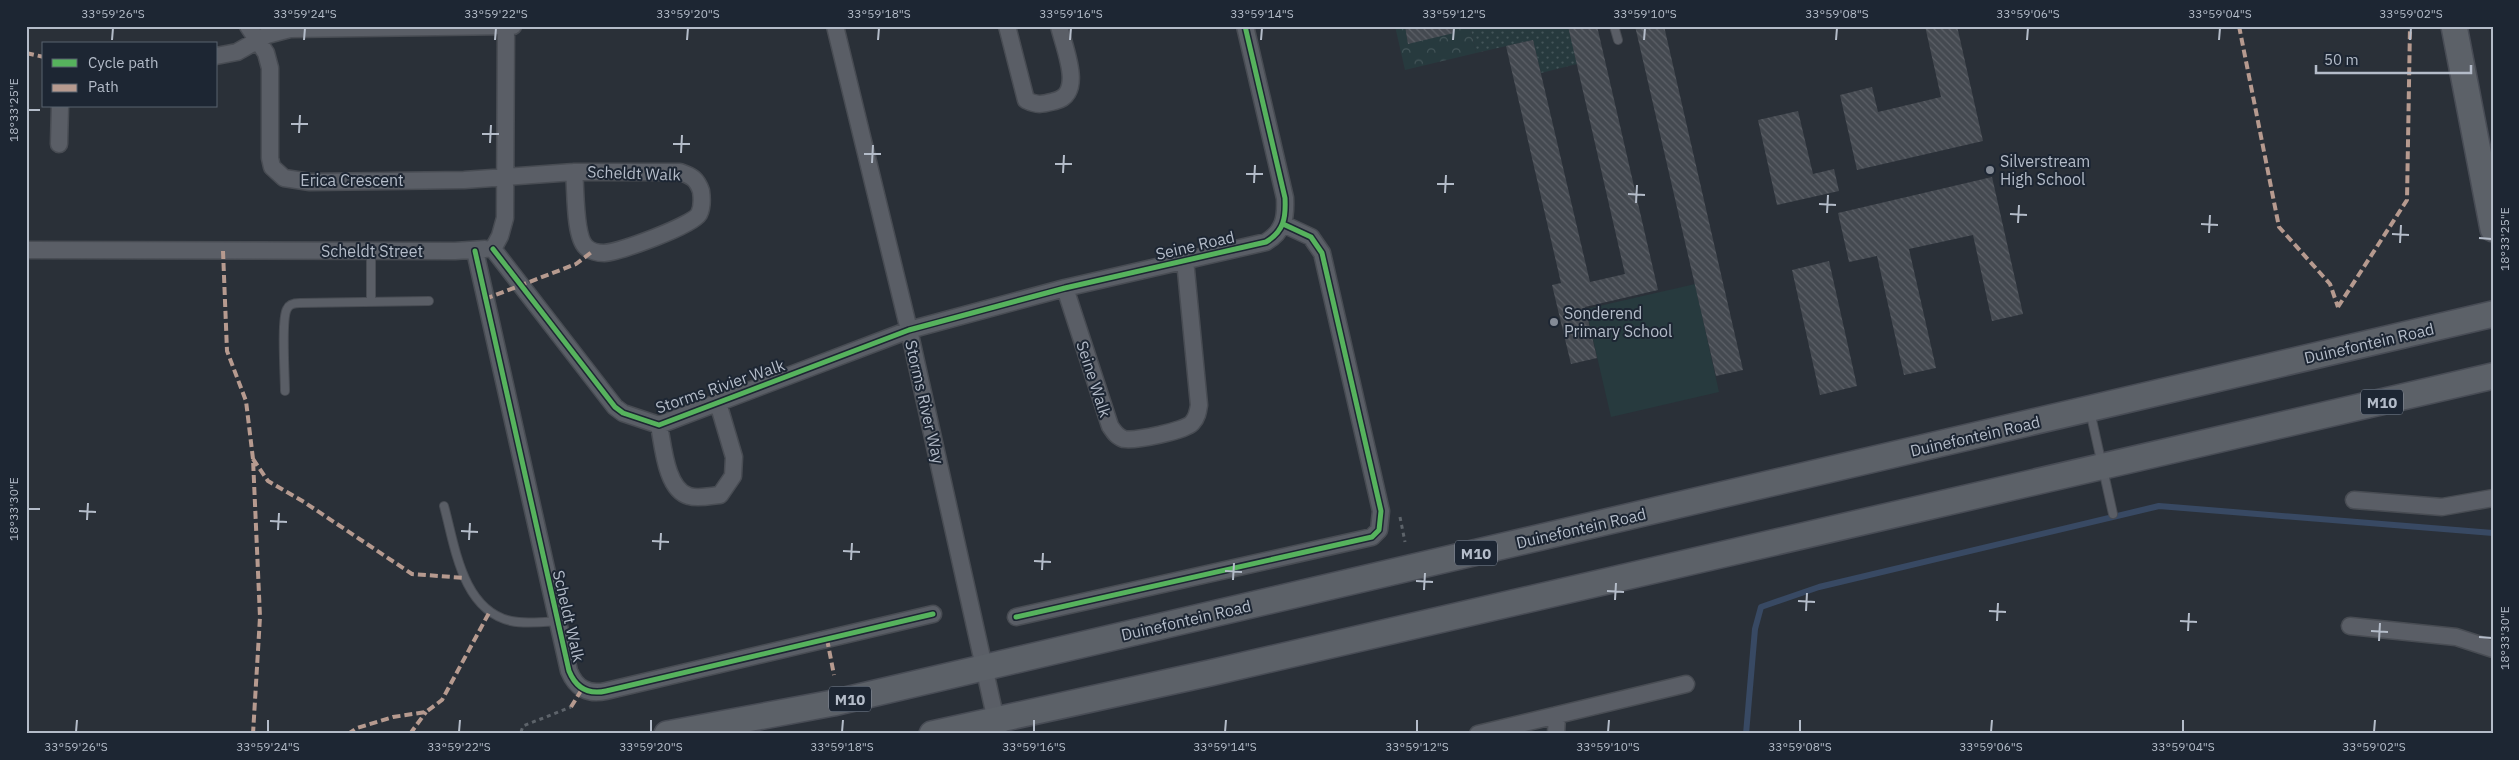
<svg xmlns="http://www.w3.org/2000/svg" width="2519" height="760" font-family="'IBM Plex Sans',sans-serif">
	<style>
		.grass { fill: url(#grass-dots) }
		.park { fill: url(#park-crowns) }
		.pitch { fill: #273a3e }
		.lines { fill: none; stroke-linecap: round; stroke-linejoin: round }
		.stream { stroke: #384963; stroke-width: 6 }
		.building { fill: url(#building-back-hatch) }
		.lane-casing { stroke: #484c53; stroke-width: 10 }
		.street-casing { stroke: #484c53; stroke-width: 19 }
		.primary-casing { stroke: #484c55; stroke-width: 28 }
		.path { stroke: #5d636a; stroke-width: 3; stroke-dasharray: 4 4; stroke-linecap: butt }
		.lane { stroke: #5a5e66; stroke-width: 8 }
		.street { stroke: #5a5e66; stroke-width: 16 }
		.primary { stroke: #5c6168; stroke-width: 25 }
		.quiet { stroke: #b69a8f; stroke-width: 4; stroke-dasharray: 8 4; stroke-linecap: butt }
		.cycleway-casing { stroke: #1d2633; stroke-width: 8 }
		.cycleway { stroke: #56b35d; stroke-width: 5 }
		.ticks { fill: none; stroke: #b4bcc9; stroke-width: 2 }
		.poi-dot { fill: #848b96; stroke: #1d2633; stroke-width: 2 }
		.labels { text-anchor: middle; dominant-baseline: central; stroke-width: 4; stroke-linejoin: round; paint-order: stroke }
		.shield { fill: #1d2633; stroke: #878f9c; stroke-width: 1 }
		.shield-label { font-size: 15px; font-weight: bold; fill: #b4bcc9 }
		.poi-label { font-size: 16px; fill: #b4bcc9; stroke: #1d2633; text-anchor: start }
		.street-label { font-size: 16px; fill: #b4bcc9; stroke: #1d2633 }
		.neatline { fill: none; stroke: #b4bcc9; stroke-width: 2 }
		.ticks-label { font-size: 12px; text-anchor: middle; fill: #b4bcc9 }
	</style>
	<defs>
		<pattern id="grass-dots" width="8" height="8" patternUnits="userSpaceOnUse" patternTransform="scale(1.25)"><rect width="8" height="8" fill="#273a3e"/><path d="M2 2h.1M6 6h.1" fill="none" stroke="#445559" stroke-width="1.8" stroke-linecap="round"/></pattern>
		<pattern id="park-crowns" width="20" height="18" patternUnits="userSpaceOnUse" patternTransform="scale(1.25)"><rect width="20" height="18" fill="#273a3e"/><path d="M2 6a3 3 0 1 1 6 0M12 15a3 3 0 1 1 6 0" fill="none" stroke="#445559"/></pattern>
		<pattern id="building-back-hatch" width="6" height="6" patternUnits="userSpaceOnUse" patternTransform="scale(1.25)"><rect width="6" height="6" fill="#444950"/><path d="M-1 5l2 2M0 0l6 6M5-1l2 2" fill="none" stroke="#5d6168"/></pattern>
	</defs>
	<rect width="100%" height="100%" fill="#2a3038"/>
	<!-- grass -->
	<path class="grass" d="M1470 26H1568L1577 64 1541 73 1533 40 1476 53Z"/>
	<!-- park -->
	<path class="park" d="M1395 26H1405L1408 43 1438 26H1470L1476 53 1405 70Z"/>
	<!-- pitch -->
	<path class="pitch" d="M1695 284 1719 392 1611 417 1586 309Z"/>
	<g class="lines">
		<!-- stream -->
		<path class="stream" d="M1746 734 1755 629 1761 607 1819 587 2159 506 2493 533"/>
	</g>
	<!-- building -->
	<path class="building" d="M1405 26H1453L1454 33 1408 44Z
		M1568 26H1597L1658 290 1585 307 1597 358 1571 364 1552 285 1561 283 1506 46 1533 40 1590 282 1625 274Z
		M1635 26H1664L1743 370 1716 376Z
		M1925 26H1957L1983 141 1857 170 1840 95 1872 87 1878 112 1941 97Z
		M1798 111 1813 174 1834 169 1839 191 1777 205 1758 120Z
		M1992 177 2023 314 1992 321 1973 235 1909 249 1936 368 1904 375 1877 256 1849 262 1838 213Z
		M1829 261 1857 386 1820 395 1792 270Z"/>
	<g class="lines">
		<!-- lane casing -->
		<g class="lane-casing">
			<path id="lane" d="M1614 26 1618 40
				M371 251V301
				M285 391C285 376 281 319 287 309 289 304 295 303 300 303L429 301
				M2090 411 2113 514
				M444 506C455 546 462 610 511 621 525 624 543 622 557 621"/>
		</g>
		<!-- street casing -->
		<g class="street-casing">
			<path id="street" d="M248 26 266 53 270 68V158L272 167 284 178 310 182 464 180 574 172H680C692 176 697 179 701 191 702 198 702 208 699 214 692 226 619 252 604 253 598 253 590 251 586 247 574 236 576 188 574 172
				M835 26 909 330 999 734
				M1007 26 1026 100C1038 106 1043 104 1055 101 1085 94 1064 48 1059 26
				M216 56 237 52 267 35 290 29 513 26
				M59 144 60 106
				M493 249 615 407 623 413 659 425 909 330 1065 288 1266 242C1284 231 1286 218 1285 198L1245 26
				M493 249 500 236 505 218 506 26
				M26 250 455 251 485 249
				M475 251 569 671C576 688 588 695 606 691L933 614
				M1065 288 1110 426C1114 432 1117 437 1124 439 1135 441 1185 431 1192 423 1197 418 1198 412 1199 405L1185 260
				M659 425C663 445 666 490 689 496 698 499 710 496 720 495L733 476 734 457 718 403
				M2354 500 2442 507 2493 498
				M1016 617 1372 537 1379 530 1381 511 1322 253 1311 237 1283 224
				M2350 626 2456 637 2493 649
				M1478 734 1686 684
				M1556 734 1557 715"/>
		</g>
		<!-- primary casing -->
		<g class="primary-casing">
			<path id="primary" d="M2454 26 2493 229
				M667 734 833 703 2493 314
				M932 734 1210 673 2493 376"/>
		</g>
		<!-- path -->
		<path class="path" d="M1400 517 1405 542
			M521 732 523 726 571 707"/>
		<!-- lane -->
		<use href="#lane" class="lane"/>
		<!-- street -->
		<use href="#street" class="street"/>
		<!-- primary -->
		<use href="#primary" class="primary"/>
		<!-- quiet -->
		<path class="quiet" d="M2239 26 2279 227 2330 284 2338 307
			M26 53 44 57
			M223 251 227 351 246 401 253 459 260 617 253 734
			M485 299 576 264 593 251
			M2338 307 2407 200 2410 26
			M253 459 268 481 304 502 412 574 465 578
			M827 639 834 675
			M571 707 582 689
			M348 734 357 728 393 717 426 712 442 700 490 611
			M410 734 426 712"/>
		<!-- cycleway casing -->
		<g class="cycleway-casing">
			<path id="cycleway" d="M493 249 615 407 623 413 659 425 909 330 1065 288 1266 242C1284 231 1286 218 1285 198L1245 26
				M475 251 569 671C576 688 588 695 606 691L933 614
				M1016 617 1372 537 1379 530 1381 511 1322 253 1311 237 1283 224"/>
		</g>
		<!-- cycleway -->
		<use href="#cycleway" class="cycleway"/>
	</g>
	<!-- ticks -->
	<path class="ticks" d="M112 40 113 28M304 40 305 28M495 40 496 28M687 40 688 28M878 40 879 28M1070 40 1071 28M1261 40 1262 28M1453 40 1454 28M1644 40 1645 28M1836 40 1837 28M2027 40 2028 28M2219 40 2220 28M2410 40 2411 28M28 110H40M291 124H308M299 133 300 115M482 134H499M490 143 491 125M673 144H690M681 153 682 135M864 154H881M872 163 873 145M1055 164H1072M1063 173 1064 155M1246 174H1263M1254 183 1255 165M1437 184H1454M1445 193 1446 175M1628 194 1645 195M1636 203 1637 185M1819 204 1836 205M1827 213 1828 195M2010 214 2027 215M2018 223 2019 205M2201 224 2218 225M2209 233 2210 215M2392 234 2409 235M2479 238 2492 239M2400 243 2401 225M28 509H40M79 511 96 512M87 520 88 503M270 521 287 522M278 530 279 513M461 531 478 532M469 540 470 523M652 541 669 542M660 550 661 533M843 551 860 552M851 560 852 543M1034 561 1051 562M1042 570 1043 553M1225 571 1242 572M1233 580 1234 563M1416 581 1433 582M1424 590 1425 573M1607 591 1624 592M1615 600 1616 583M1798 601 1815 602M1806 611 1807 593M1989 611 2006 612M1997 621 1998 603M2180 621 2197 622M2188 631 2189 613M2371 631 2388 632M2479 637 2492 638M2379 641 2380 623M76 732 77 720M268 732V720M459 732 460 720M651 732V720M842 732 843 720M1034 732V720M1225 732 1226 720M1417 732V720M1608 732 1609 720M1800 732V720M1991 732 1992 720M2183 732V720M2374 732 2375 720"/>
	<!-- markers -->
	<g class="poi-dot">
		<circle cx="1990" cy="170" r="5"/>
		<circle cx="1554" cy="322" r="5"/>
	</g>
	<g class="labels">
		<!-- shield labels -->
		<g class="shield">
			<rect x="2361" y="389.5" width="42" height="25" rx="4"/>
			<rect x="1455" y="540.5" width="42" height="25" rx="4"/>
			<rect x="829" y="686.5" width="42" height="25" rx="4"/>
		</g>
		<g class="shield-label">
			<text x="2382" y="402">M10</text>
			<text x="1476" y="553">M10</text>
			<text x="850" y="699">M10</text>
		</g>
		<!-- poi labels -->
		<g class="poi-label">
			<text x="2000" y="161">Silverstream<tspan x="2000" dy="18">High School</tspan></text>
			<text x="1564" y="313">Sonderend<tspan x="1564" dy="18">Primary School</tspan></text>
		</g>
		<!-- street labels -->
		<g class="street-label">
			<text transform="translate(634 173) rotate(2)">Scheldt Walk</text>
			<text x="352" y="180">Erica Crescent</text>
			<text transform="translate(1195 245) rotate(-13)">Seine Road</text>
			<text x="372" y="251">Scheldt Street</text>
			<text transform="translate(2369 343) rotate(-13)">Duinefontein Road</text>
			<text transform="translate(1094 379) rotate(72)">Seine Walk</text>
			<text transform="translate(720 386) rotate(-19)">Storms Rivier Walk</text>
			<text transform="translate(925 402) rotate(77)">Storms River Way</text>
			<text transform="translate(1975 436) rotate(-13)">Duinefontein Road</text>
			<text transform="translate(1581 528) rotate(-13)">Duinefontein Road</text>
			<text transform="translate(569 616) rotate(77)">Scheldt Walk</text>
			<text transform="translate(1186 620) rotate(-13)">Duinefontein Road</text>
		</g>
	</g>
	<!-- border -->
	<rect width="2519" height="760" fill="none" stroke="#1d2633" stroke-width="55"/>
	<!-- legend -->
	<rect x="42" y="42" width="175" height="65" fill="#1d2633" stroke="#59626f"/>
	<rect x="52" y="59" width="25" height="8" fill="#56b35d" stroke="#59626f"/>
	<text x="88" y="68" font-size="15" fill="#b4bcc9">Cycle path</text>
	<rect x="52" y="84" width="25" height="8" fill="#b69a8f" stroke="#59626f"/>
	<text x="88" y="92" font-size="15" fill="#b4bcc9">Path</text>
	<!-- scale -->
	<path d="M2316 65v8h155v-8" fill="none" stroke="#b4bcc9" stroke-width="2.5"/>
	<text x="2324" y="65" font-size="15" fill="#b4bcc9" stroke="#1d2633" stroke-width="4" paint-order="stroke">50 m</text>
	<rect x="28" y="28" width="2464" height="704" class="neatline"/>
	<g class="ticks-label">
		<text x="113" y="18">33°59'26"S</text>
		<text x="305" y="18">33°59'24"S</text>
		<text x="496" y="18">33°59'22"S</text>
		<text x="688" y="18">33°59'20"S</text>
		<text x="879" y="18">33°59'18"S</text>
		<text x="1071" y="18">33°59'16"S</text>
		<text x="1262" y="18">33°59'14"S</text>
		<text x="1454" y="18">33°59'12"S</text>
		<text x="1645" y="18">33°59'10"S</text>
		<text x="1837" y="18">33°59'08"S</text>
		<text x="2028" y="18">33°59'06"S</text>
		<text x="2220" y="18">33°59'04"S</text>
		<text x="2411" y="18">33°59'02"S</text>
		<text transform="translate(14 110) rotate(-90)" y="4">18°33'25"E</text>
		<text transform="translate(2505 239) rotate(-90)" y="4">18°33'25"E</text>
		<text transform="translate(14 509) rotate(-90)" y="4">18°33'30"E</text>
		<text transform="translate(2505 638) rotate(-90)" y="4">18°33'30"E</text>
		<text x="76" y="751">33°59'26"S</text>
		<text x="268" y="751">33°59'24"S</text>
		<text x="459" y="751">33°59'22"S</text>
		<text x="651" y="751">33°59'20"S</text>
		<text x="842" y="751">33°59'18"S</text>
		<text x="1034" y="751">33°59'16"S</text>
		<text x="1225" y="751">33°59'14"S</text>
		<text x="1417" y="751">33°59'12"S</text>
		<text x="1608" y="751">33°59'10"S</text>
		<text x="1800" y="751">33°59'08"S</text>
		<text x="1991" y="751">33°59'06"S</text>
		<text x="2183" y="751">33°59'04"S</text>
		<text x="2374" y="751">33°59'02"S</text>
	</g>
</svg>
